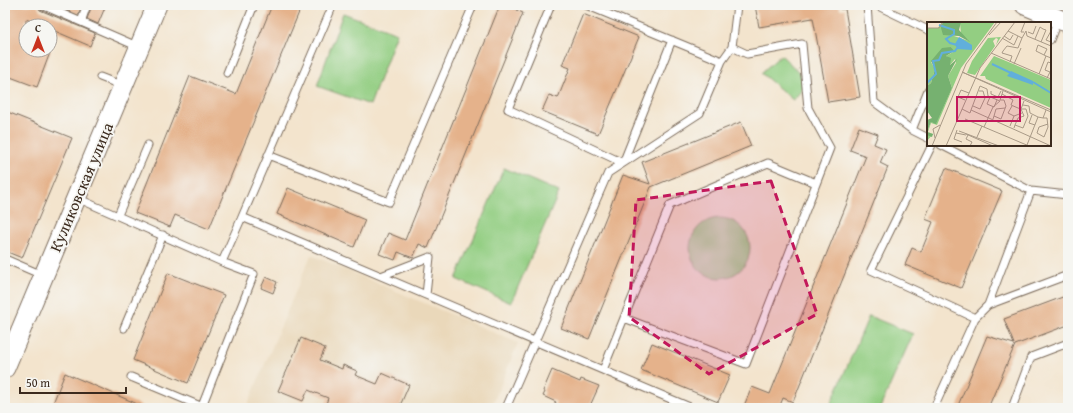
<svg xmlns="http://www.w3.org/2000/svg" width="1073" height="413" font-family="'Gentium Book Plus',serif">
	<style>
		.built { fill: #ead8ba }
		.green { fill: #93ce82; stroke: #677c50 }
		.building { fill: #e5b28b }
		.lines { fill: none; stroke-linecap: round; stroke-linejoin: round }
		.lane-casing { stroke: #7b6b5b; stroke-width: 9 }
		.secondary-casing { stroke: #7b6b5b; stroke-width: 21 }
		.lane { stroke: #fff; stroke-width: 7 }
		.secondary { stroke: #fff; stroke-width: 19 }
		.marked { fill: #c2185b; fill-opacity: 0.2; stroke: #c2185b; stroke-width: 3; stroke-dasharray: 8 5; stroke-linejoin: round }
		.labels { text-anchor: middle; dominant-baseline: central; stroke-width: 3.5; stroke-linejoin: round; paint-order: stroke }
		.street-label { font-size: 16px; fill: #3b2a1e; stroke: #f6f6f2 }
		.inset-river { fill: none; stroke: #61afdb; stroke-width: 2 }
		.inset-road { fill: none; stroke: #a99a87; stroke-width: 1 }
		.view { fill: #c2185b; fill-opacity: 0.15; stroke: #c2185b; stroke-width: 2 }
		.inset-edge { fill: none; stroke: #3b2a1e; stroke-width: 2 }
	</style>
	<rect width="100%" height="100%" fill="#f6f6f2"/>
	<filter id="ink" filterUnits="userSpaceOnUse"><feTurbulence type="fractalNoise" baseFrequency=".025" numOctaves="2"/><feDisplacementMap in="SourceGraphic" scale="8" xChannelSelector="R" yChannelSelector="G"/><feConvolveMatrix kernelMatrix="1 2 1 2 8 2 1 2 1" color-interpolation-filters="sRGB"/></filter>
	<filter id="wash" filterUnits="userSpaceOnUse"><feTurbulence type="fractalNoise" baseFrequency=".012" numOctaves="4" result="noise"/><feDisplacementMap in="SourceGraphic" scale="16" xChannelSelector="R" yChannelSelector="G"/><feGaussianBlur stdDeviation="0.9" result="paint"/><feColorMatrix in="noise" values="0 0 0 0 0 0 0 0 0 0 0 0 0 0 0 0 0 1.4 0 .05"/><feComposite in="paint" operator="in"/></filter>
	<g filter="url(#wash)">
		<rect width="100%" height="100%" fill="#f3e4cd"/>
		<!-- built -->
		<path class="built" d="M311 255 518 343 491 408H258L248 404Z"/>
		<!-- green -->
		<path class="green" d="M343 13 397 33 370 105 317 86Z
			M781 55 809 82 793 100 761 73Z
			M504 168 559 192 511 303 456 279Z
			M690 248a30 30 0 1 1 60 0a30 30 0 1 1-60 0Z
			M869 316 913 334 880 408H829Z"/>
		<g id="blocks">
			<!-- building -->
			<path class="building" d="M5 5H37L40 10 95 33 90 46 50 29V26H42L26 19V50H51L37 87 5 75Z
				M55 5H82L78 15Z
				M92 5H106L98 24 87 19Z
				M272 5H302L209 229 175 215 170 227 135 213 190 76 236 94Z
				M500 5H518L516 10 523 13 428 248 419 244 413 258 398 252 395 260 379 254 388 233 405 240Z
				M755 5H839L840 9H845L860 97 828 102 813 18 759 27Z
				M583 14 639 37 598 134 542 111 549 95 558 98 570 68 562 65Z
				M5 111 72 138 22 258 5 251Z
				M741 122 751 146 651 187 589 339 561 328 623 175 650 184 642 162Z
				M859 127 878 134 874 144 886 149 880 163 888 167 793 402 783 398 779 408H743L752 387 770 394 866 156 850 150Z
				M946 168 1002 191 961 288 905 265 912 248 921 252 933 222 925 219Z
				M288 188 365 220 354 247 277 214Z
				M168 273 224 295 188 383 133 360Z
				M266 277 277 282 273 293 261 288Z
				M1068 295V325L1015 345 988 408H957L987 336 1014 344 1004 319Z
				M301 338 325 348 320 360 342 369 343 365 357 371 355 375 377 384 382 373 409 385 399 408H368L358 404 357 408H334L326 404 328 398 308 390 303 401 278 391Z
				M652 343 730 375 718 402 641 370Z
				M552 370 580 382 581 379 599 386 589 408H553L556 402 543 396 545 392 543 391Z
				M65 373 147 408H51Z"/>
		</g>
	</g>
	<g filter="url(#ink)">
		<use href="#blocks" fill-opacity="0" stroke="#7b6b5b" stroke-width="1"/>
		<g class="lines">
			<!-- lane casing -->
			<g class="lane-casing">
				<path id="lane" d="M42 5 139 47
					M551 5 508 109 623 163 672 40
					M586 5 722 61
					M867 5 874 102 912 130
					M876 5 928 30
					M81 22 87 5
					M1050 40 1058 19
					M227 73 254 5
					M100 77 123 86
					M928 90 912 130 928 138
					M932 145 871 270 975 318
					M941 145 1031 191 1068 195
					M268 155 389 202 472 8 471 5
					M77 198 222 262 242 217 692 408
					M118 215 148 145
					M242 217 333 5
					M5 259 42 275
					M381 276 430 257 426 295
					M988 305 1031 191
					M624 318 670 205 768 163 816 183
					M124 328 163 235
					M603 370 624 318 746 364 830 148 808 108 802 44 747 54 732 47 737 5
					M131 377 205 408
					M202 406 254 274 222 262
					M506 408 608 173 700 113 722 61 732 47
					M934 408 975 318 988 305 1068 275
					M1012 408 1031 357 1068 343"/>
			</g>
			<!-- secondary casing -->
			<g class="secondary-casing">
				<path id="secondary" d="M1025 5 1068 23
					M5 368 157 5"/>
			</g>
			<!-- lane -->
			<use href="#lane" class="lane"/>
			<!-- secondary -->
			<use href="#secondary" class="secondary"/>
		</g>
	</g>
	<!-- marked area -->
	<path class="marked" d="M771 181 817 314 709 374 629 317 636 200Z"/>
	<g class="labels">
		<!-- street labels -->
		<g class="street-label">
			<text transform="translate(81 187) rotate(-67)">Куликовская улица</text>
		</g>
	</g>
	<!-- overview -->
	<g transform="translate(927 22)">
		<rect width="124" height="124" fill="#f3e4cd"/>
		<path d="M15 0 21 12 42 19 34 12 33 1 68 0 34 46 10 103 4 101 1 110 6 112 0 119V113L5 112 0 110 4 100 9 101 25 66 21 54 29 41 28 37 23 43V37L19 34 26 30 24 25 9 34 4 40 8 47 4 61 0 64V6H11ZM74 15 69 23 71 17 69 16 66 19 68 24 48 53 40 51 45 39 61 16ZM67 34 124 58V86L59 57 58 54H53Z" fill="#93ce82"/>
		<path d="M16 0H34L32 8 43 20 32 14 16 13 14 6ZM24 25 27 29 19 34 24 36 23 43 30 37 21 54 25 66 9 102 4 100 0 110 6 112 5 115 0 113V98L5 96 0 89V64L4 61 8 47 4 39 15 26Z" fill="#76b170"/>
		<path d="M32 15 45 23V28L30 27 28 22ZM84 49 106 59V63L80 54Z" fill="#61afdb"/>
		<path class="inset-river" d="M12 3 27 8V12L19 17 23 21 30 23M65 42 84 51M106 60 124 71M0 61 9 52 6 39 12 38 15 31 28 29 30 26"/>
		<path class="inset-road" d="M0 6H12L16 0M81 9 95 16 99 9 100 14 124 24M124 9 119 18 124 20M97 10H94L98 0M101 10 106 12 109 4M62 13 74 0M77 14 83 18 86 13M75 16 87 23 91 14M108 17 113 5 116 7 119 8 114 20M64 31 124 57M117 33 120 27 111 23 109 29 119 34M83 40 85 34 75 31 76 29 80 24 91 26 95 16M87 42 94 26M112 52 119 34 124 36M120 56 123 50 118 48 121 40 124 41M64 69V72L71 75 74 69M75 72 86 78 84 83 91 86 94 87 97 79M63 75 60 82 67 85 70 78M38 78 31 75 34 68 42 71M96 83 102 84 103 91 111 95M46 84 53 87 58 76 56 69H52M85 84 81 91 87 94M35 87 43 91 44 88 124 124M44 88 53 64 60 67 61 74 73 79M124 88 35 50 124 90M105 93 102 101 108 103M67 94 69 87 78 86M116 96H120L121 105 117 115 110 111 112 105 121 102M38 97 102 124M66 97 67 94 74 97 79 84 77 78H73L76 69M88 103 91 96 97 94 94 87M83 104 87 94 95 91M57 105 66 85 73 79M87 106 88 103 96 106 101 94 99 87H94M30 108 29 111 39 113M32 109 72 124M29 111 27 117 35 120M39 112 66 124M41 113 39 117 45 120 43 124M50 115 55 104M8 116 6 107 13 103M100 123 111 95 116 96 119 88M5 124 39 42 70 0M19 124 53 46 88 0"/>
		<path class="view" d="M30 75H93V99H30Z"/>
		<rect width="124" height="124" class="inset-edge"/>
	</g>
	<!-- margin -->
	<rect width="1073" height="413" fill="none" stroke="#f6f6f2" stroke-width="20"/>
	<!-- north arrow -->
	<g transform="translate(38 38)"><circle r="19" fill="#f6f6f2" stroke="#aba49d"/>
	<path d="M0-3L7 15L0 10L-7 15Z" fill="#c8321e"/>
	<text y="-6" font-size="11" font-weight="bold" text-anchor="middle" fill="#3b2a1e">С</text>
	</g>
	<!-- scale -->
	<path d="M20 387v6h106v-6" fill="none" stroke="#3b2a1e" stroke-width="2"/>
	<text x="26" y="387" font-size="12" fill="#3b2a1e" stroke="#f6f6f2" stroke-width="3" paint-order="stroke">50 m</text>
</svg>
